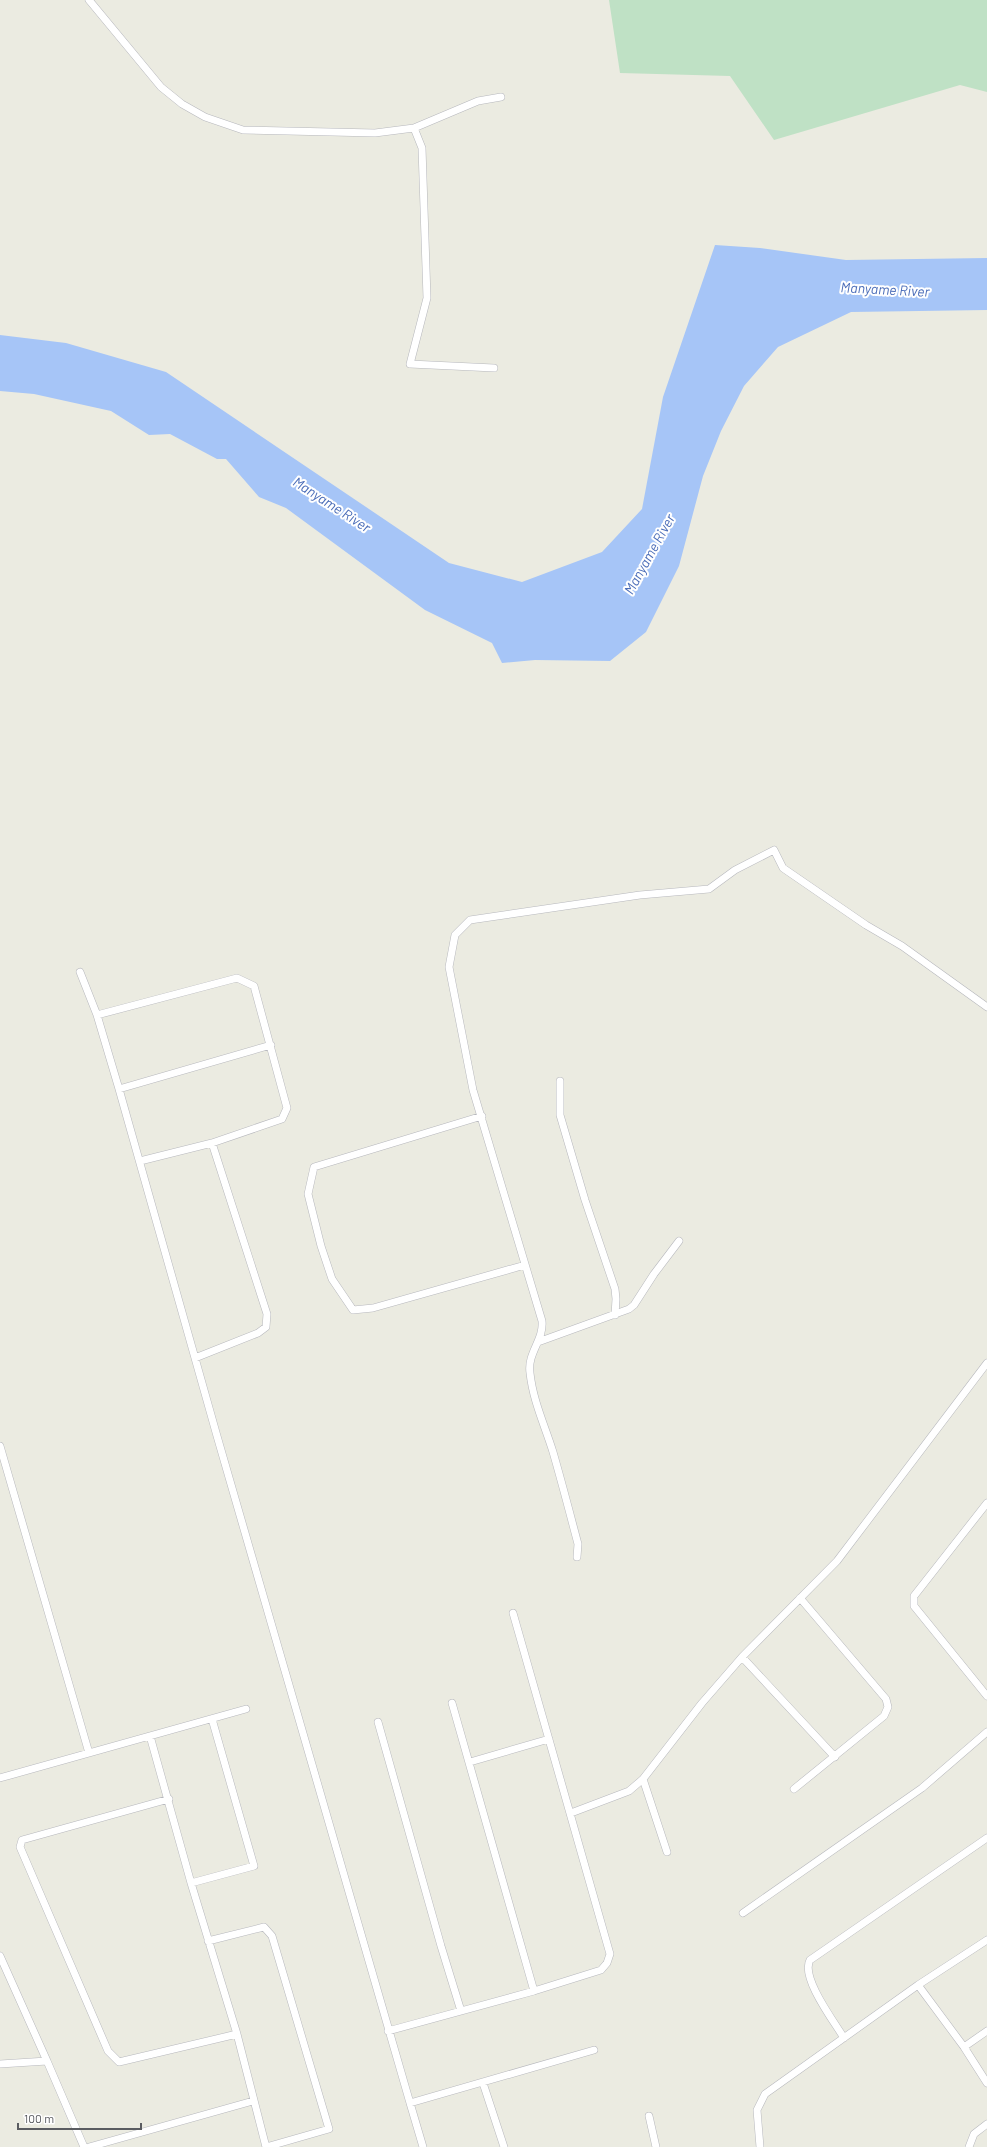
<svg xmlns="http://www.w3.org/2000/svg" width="987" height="2147" font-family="Barlow,sans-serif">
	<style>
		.green { fill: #bfe1c5 }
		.water { fill: #a6c5f7 }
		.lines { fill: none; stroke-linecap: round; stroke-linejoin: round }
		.street-casing { stroke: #b7b8bd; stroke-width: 8 }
		.street { stroke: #fff; stroke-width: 7 }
		.labels { text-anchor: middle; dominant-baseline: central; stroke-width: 4; stroke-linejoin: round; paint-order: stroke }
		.water-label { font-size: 14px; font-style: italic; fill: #4b6db8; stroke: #fff }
	</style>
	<rect width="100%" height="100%" fill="#ebebe1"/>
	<!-- green -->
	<path class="green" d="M609 0H987V92L960 85 774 140 730 76 620 73Z"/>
	<!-- water -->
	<path class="water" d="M715 245 760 248 846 260 987 258V310L851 312 778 347 744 386 721 431 703 476 679 566 646 632 610 661 535 660 502 663 492 643 425 610 286 508 259 497 226 459H217L170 434 149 435 111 411 34 394 0 391V335L66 343 166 372 449 563 522 582 602 552 642 509 663 397Z"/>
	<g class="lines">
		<!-- street casing -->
		<g class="street-casing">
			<path id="street" d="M89 0 161 87 182 104 205 117 243 130 375 133 414 128 478 101 501 97
				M414 128 422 148 427 298 410 364 494 368
				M80 972 97 1015 119 1089 217 1436 410 2103 594 2050
				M97 1015 237 978 254 986 287 1108 282 1119 212 1143 140 1161
				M560 1081V1115L585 1200 615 1289 616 1299 615 1315
				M119 1089 271 1045
				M482 1116 314 1167 308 1194 321 1246 332 1279 353 1310 373 1308 525 1265
				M538 1342 629 1309 634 1305 654 1274 679 1241
				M195 1358 258 1333 266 1327 267 1314 212 1143
				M0 1446 89 1753
				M987 1503 914 1596V1606L987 1696
				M577 1557 578 1544C570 1514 562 1483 553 1452 545 1426 533 1401 530 1373 527 1353 544 1340 542 1321L473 1090 449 967 455 935 470 920 640 895 709 889 735 870 774 850 783 868 866 925 902 946 987 1007
				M742 1657 835 1757
				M452 1703 534 1991
				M378 1722 441 1946 461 2011
				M150 1736 191 1883 237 2034 266 2147
				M470 1762 549 1739
				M0 1778 246 1709
				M643 1779 667 1852
				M794 1789 884 1716 888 1707 886 1699 800 1598
				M169 1799 22 1840 20 1847 108 2051 119 2062 237 2034
				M571 1813 629 1791 643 1779 702 1703 742 1657 837 1561 987 1363
				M191 1883 254 1866 212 1719
				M743 1913 922 1788 987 1732
				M208 1941 264 1927 272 1936 329 2129 266 2147
				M0 1956 47 2061
				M918 1985 964 2047 987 2083
				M388 2031 534 1991 601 1970 607 1963 610 1954 513 1613
				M844 2038C835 2023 800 1977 810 1960L987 1838
				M964 2047 987 2031
				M0 2064 47 2061 84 2147
				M483 2083 504 2147
				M410 2103 423 2147
				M649 2116 656 2147
				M89 2147 253 2101
				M760 2147 757 2110 765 2094 918 1985 987 1940
				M969 2147 974 2134 987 2124"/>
		</g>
		<!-- street -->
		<use href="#street" class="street"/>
	</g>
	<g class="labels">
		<!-- water labels -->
		<g class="water-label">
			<text transform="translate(885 289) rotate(3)">Manyame River</text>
			<text transform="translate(332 504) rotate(33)">Manyame River</text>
			<text transform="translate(649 554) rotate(-61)">Manyame River</text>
		</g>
	</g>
	<!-- scale -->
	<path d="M18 2123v6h123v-6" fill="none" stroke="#5a5c61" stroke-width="2"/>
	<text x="24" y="2123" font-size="12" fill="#5a5c61" stroke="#ffffff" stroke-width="3" paint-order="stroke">100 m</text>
</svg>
